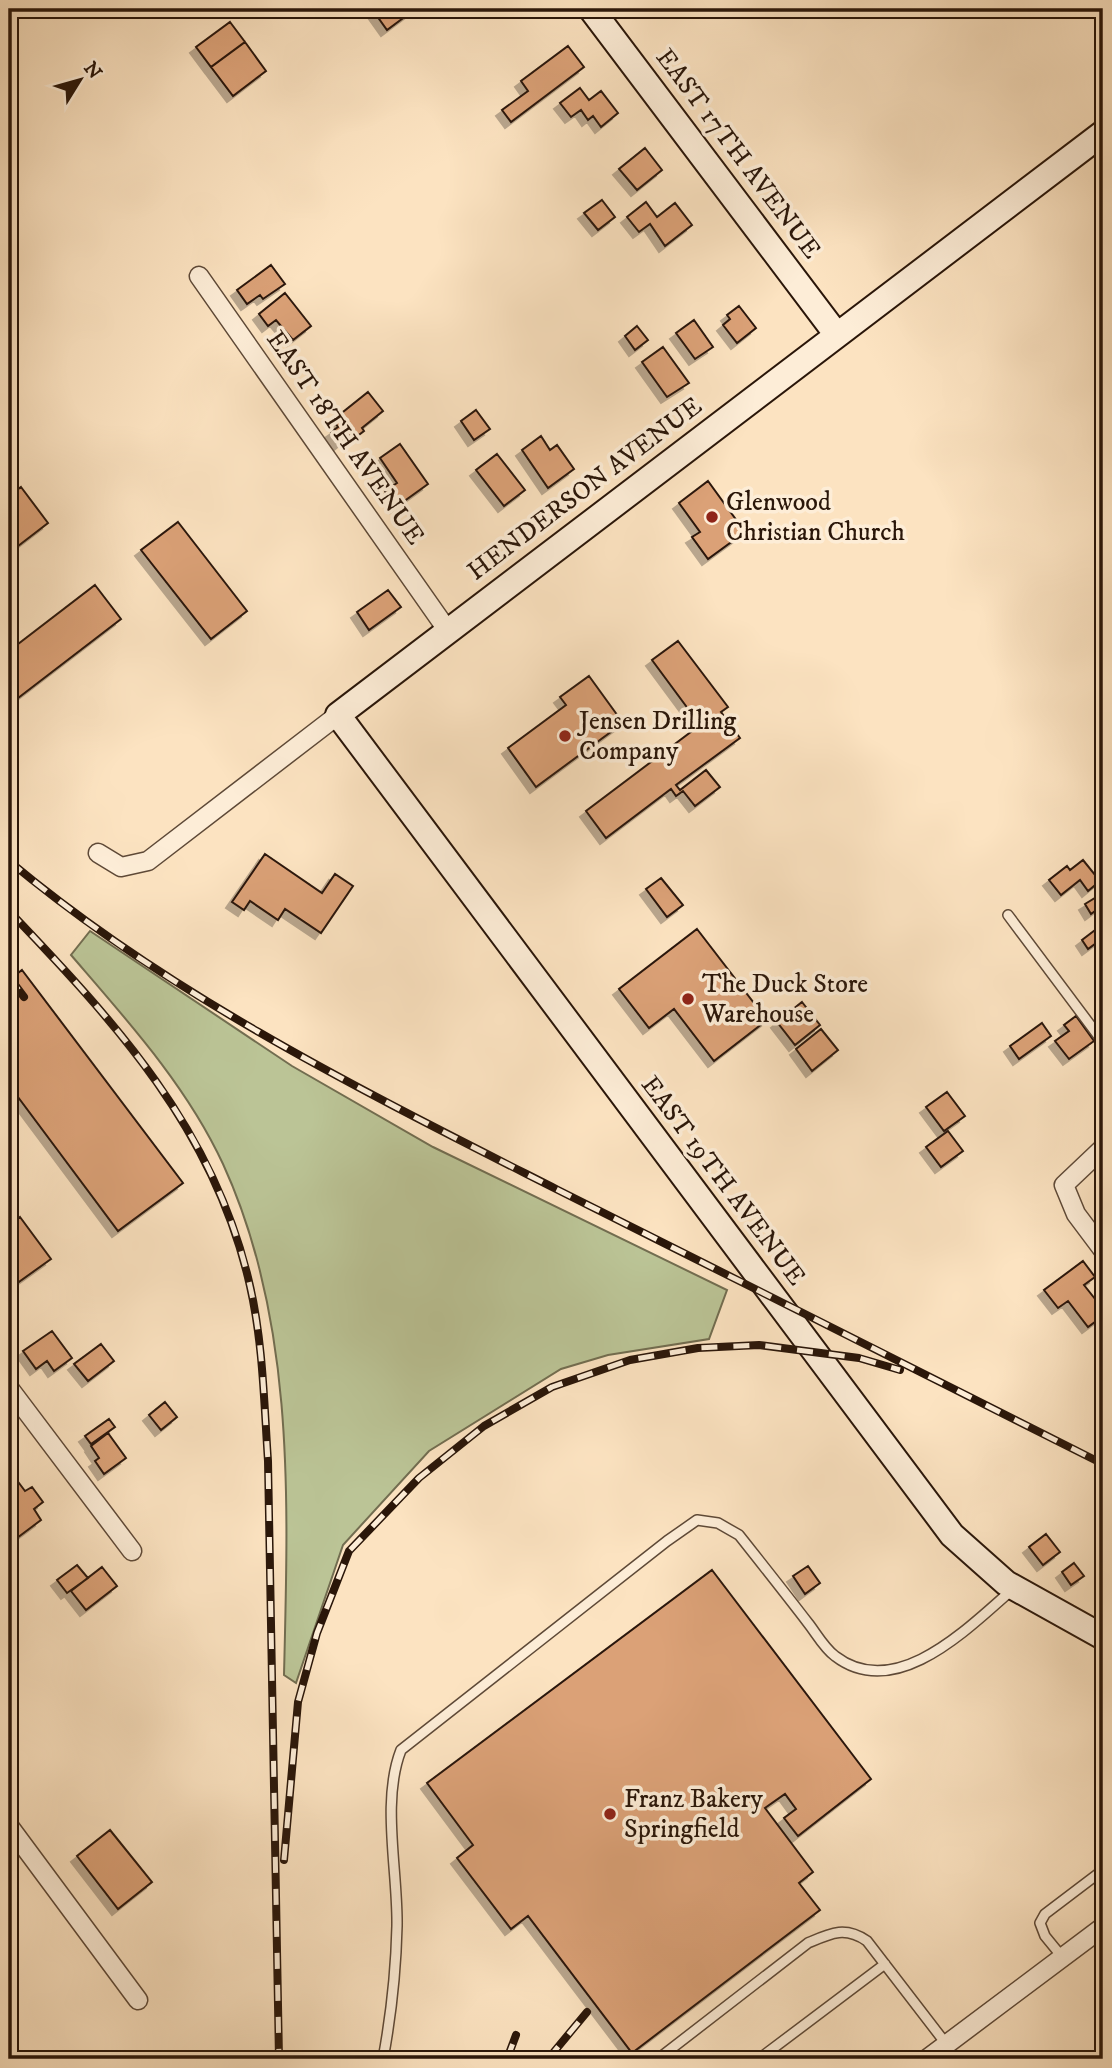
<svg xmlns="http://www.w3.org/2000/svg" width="1112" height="2068" font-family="'IM FELL DW Pica',serif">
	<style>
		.green { fill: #bbc496; stroke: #726d50; stroke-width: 2 }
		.building { fill: #dba177; stroke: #2a1609; stroke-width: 2; filter: url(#shadow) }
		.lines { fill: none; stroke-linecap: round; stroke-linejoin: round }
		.lane-casing { stroke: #5e4937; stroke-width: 12 }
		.street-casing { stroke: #5e4937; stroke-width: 21 }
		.secondary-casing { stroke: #2a1609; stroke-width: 28 }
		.lane { stroke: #fdedd7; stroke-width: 9 }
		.street { stroke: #fdedd7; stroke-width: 18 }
		.secondary { stroke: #fdedd7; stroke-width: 24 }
		.rail-casing { stroke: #2a1609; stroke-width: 8 }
		.rail { stroke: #fdedd7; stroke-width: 5; stroke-dasharray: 16; stroke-linecap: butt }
		.poi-dot { fill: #8f2418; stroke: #fdedd7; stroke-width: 2.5 }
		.labels { text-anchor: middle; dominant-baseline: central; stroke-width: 7; stroke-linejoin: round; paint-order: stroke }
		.street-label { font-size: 26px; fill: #2a1609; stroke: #fdedd7 }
		.poi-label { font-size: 26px; fill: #2a1609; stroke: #fdedd7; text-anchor: start }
	</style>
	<defs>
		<filter id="shadow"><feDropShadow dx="-6" dy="6" stdDeviation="0" flood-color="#0004"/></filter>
	</defs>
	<rect width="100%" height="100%" fill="#fce3c1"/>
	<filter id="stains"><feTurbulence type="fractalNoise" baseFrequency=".00286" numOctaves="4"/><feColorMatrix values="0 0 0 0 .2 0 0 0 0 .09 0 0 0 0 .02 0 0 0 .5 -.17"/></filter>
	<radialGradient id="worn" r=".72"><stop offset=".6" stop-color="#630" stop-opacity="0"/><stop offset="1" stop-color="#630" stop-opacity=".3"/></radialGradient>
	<!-- green -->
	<path class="green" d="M90 931 292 1066 433 1147 727 1290 709 1339 608 1355 561 1369 429 1451 343 1545 296 1683 284 1675C288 1505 296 1323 223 1164 187 1086 127 1020 71 955Z"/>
	<!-- building -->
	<path class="building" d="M372 9H413L414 10 387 30Z
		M230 22 245 42 211 67 196 47Z
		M245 42 266 71 233 96 211 67Z
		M568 46 584 67 511 122 502 110 528 91 521 81Z
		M580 88 589 100 601 91 618 113 601 127 593 116 588 120 581 110 571 117 560 103Z
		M645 148 662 170 637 190 619 169Z
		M602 200 615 217 598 230 584 213Z
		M646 202 657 217 675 203 692 225 665 246 650 224 639 232 627 217Z
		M271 265 285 284 263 299 260 295 247 304 237 290Z
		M285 293 311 326 293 340 276 320 268 326 259 314Z
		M739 306 756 328 737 343 723 325 730 319 727 315Z
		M694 320 713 347 695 359 676 333Z
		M637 326 648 340 635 350 625 336Z
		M663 347 689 383 667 397 642 362Z
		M368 392 383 411 362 428 364 431 356 437 353 433 340 444 331 432 338 427 333 420Z
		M476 410 490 429 474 440 461 421Z
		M541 436 550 450 557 445 574 469 548 488 522 450Z
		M400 444 428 484 396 507 385 491 397 483 380 458Z
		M497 454 525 490 504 506 476 470Z
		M708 481 745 532 708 559 692 537 700 532 679 503Z
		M21 487 48 523 9 553V496Z
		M178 522 247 611 211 639 141 550Z
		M95 585 121 619 9 705V651Z
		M388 590 401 607 369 630 357 612Z
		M678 641 728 707 721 712 740 738 676 785 680 790 706 770 720 787 695 806 683 791 676 796 671 789 606 838 586 811 700 725 652 660Z
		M589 676 623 723 536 787 508 748 566 705 560 697Z
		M265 854 322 893 335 874 353 886 321 933 285 909 278 920 250 901 244 910 232 902Z
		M1083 860 1100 881 1088 891 1080 880 1061 895 1049 880 1067 866 1070 870Z
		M661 878 683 905 667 917 646 889Z
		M1103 893V905L1091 914 1085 904Z
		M1103 924V938L1088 949 1082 940Z
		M697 929 767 1020 714 1061 674 1009 649 1028 619 989Z
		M22 970 183 1183 118 1231 9 1085V980Z
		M802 1002 820 1025 795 1045 777 1022Z
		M1076 1016 1094 1041 1069 1059 1055 1041 1069 1031 1064 1025Z
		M1042 1023 1051 1036 1019 1059 1010 1046Z
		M821 1029 838 1050 812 1071 796 1049Z
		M947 1092 965 1116 944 1131 926 1107Z
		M948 1131 963 1151 941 1167 926 1147Z
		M20 1217 51 1259 9 1289V1226Z
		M1083 1261 1095 1277 1084 1285 1103 1309V1316L1088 1327 1068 1301 1058 1308 1044 1290Z
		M52 1331 72 1358 54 1371 47 1361 36 1369 23 1351Z
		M101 1344 114 1361 88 1381 74 1364Z
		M165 1402 177 1417 161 1430 149 1415Z
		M109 1419 115 1427 91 1444 85 1436Z
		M108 1433 126 1458 104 1474 95 1461 99 1458 91 1446Z
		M16 1479 25 1491 32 1487 43 1502 34 1509 41 1520 9 1544V1526L17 1520 9 1509V1485Z
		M1046 1534 1060 1552 1043 1565 1029 1547Z
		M1074 1563 1084 1576 1071 1585 1062 1572Z
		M77 1565 88 1578 67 1593 57 1580Z
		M808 1566 820 1583 805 1594 793 1576Z
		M102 1567 117 1586 86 1610 71 1591Z
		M712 1570 871 1779 798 1836 784 1818 796 1809 785 1794 765 1808 813 1872 799 1883 820 1910 632 2053 528 1916 511 1929 457 1858 473 1845 427 1783Z
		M110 1830 152 1882 118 1909 77 1856Z"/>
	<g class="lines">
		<!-- lane casing -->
		<g class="lane-casing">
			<path id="lane" d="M1008 915 1103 1042
				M1063 1958 1045 1936 1040 1923 1045 1914 1103 1870
				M383 2059C391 2016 396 1969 397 1926 398 1871 381 1801 401 1750L667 1541 697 1520 718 1523 739 1535C762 1564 785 1593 808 1623 816 1633 824 1648 835 1656 896 1703 969 1627 1013 1589
				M658 2059 808 1943C831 1933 845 1926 867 1941L947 2045
				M759 2059 885 1964"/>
		</g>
		<!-- street casing -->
		<g class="street-casing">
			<path id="street" d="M199 276 448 631
				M98 853 121 867 148 861 338 715
				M1103 1148 1064 1185 1076 1214 1103 1250
				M9 1388 132 1551
				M9 1826 138 2000
				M927 2059 1103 1927"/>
		</g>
		<!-- secondary casing -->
		<g class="secondary-casing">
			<path id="secondary" d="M591 9 837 335
				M1103 133 338 715 952 1535 1006 1583 1103 1637"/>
		</g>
		<!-- lane -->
		<use href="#lane" class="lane"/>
		<!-- street -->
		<use href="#street" class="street"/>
		<!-- secondary -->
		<use href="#secondary" class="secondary"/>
		<!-- rail casing -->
		<g class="rail-casing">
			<path id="rail" d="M9 861C173 998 369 1094 558 1190 740 1281 922 1373 1103 1464
				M9 911C116 1023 215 1130 250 1286 263 1343 264 1403 268 1461L279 2059
				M9 977 24 997
				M284 1860 298 1702 317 1633 349 1551 419 1478 484 1426 552 1387 630 1360 698 1348 759 1345 859 1358 900 1370
				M507 2059 516 2035
				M548 2059 587 2012"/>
		</g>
		<!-- rail -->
		<use href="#rail" class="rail"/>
	</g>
	<!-- markers -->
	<g class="poi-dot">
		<circle cx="712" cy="517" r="7"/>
		<circle cx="565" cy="736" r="7"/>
		<circle cx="688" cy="999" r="7"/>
		<circle cx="610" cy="1814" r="7"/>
	</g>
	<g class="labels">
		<!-- street labels -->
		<g class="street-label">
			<text transform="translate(738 154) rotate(53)">EAST 17TH AVENUE</text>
			<text transform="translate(345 438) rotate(55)">EAST 18TH AVENUE</text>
			<text transform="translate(585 489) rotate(-37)">HENDERSON AVENUE</text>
			<text transform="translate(723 1181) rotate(53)">EAST 19TH AVENUE</text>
		</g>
		<!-- poi labels -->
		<g class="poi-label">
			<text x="726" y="502">Glenwood<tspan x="726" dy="30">Christian Church</tspan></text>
			<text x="579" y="721">Jensen Drilling<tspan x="579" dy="30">Company</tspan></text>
			<text x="702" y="984">The Duck Store<tspan x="702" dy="30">Warehouse</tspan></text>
			<text x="624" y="1799">Franz Bakery<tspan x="624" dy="30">Springfield</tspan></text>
		</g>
	</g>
	<!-- margin -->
	<rect width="1112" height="2068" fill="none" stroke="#fce3c1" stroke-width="35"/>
	<rect x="10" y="10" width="1091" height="2047" fill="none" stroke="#2a1609" stroke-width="3.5"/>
	<rect x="18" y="18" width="1077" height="2033" fill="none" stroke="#2a1609" stroke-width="2"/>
	<!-- north arrow -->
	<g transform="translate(80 80) rotate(53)" stroke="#fdedd7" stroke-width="5" paint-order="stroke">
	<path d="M0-5L12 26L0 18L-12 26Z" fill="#2a1609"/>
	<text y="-10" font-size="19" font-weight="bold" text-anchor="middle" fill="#2a1609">N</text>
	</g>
	<rect width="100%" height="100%" filter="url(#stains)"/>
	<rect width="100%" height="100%" fill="url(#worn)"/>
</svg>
